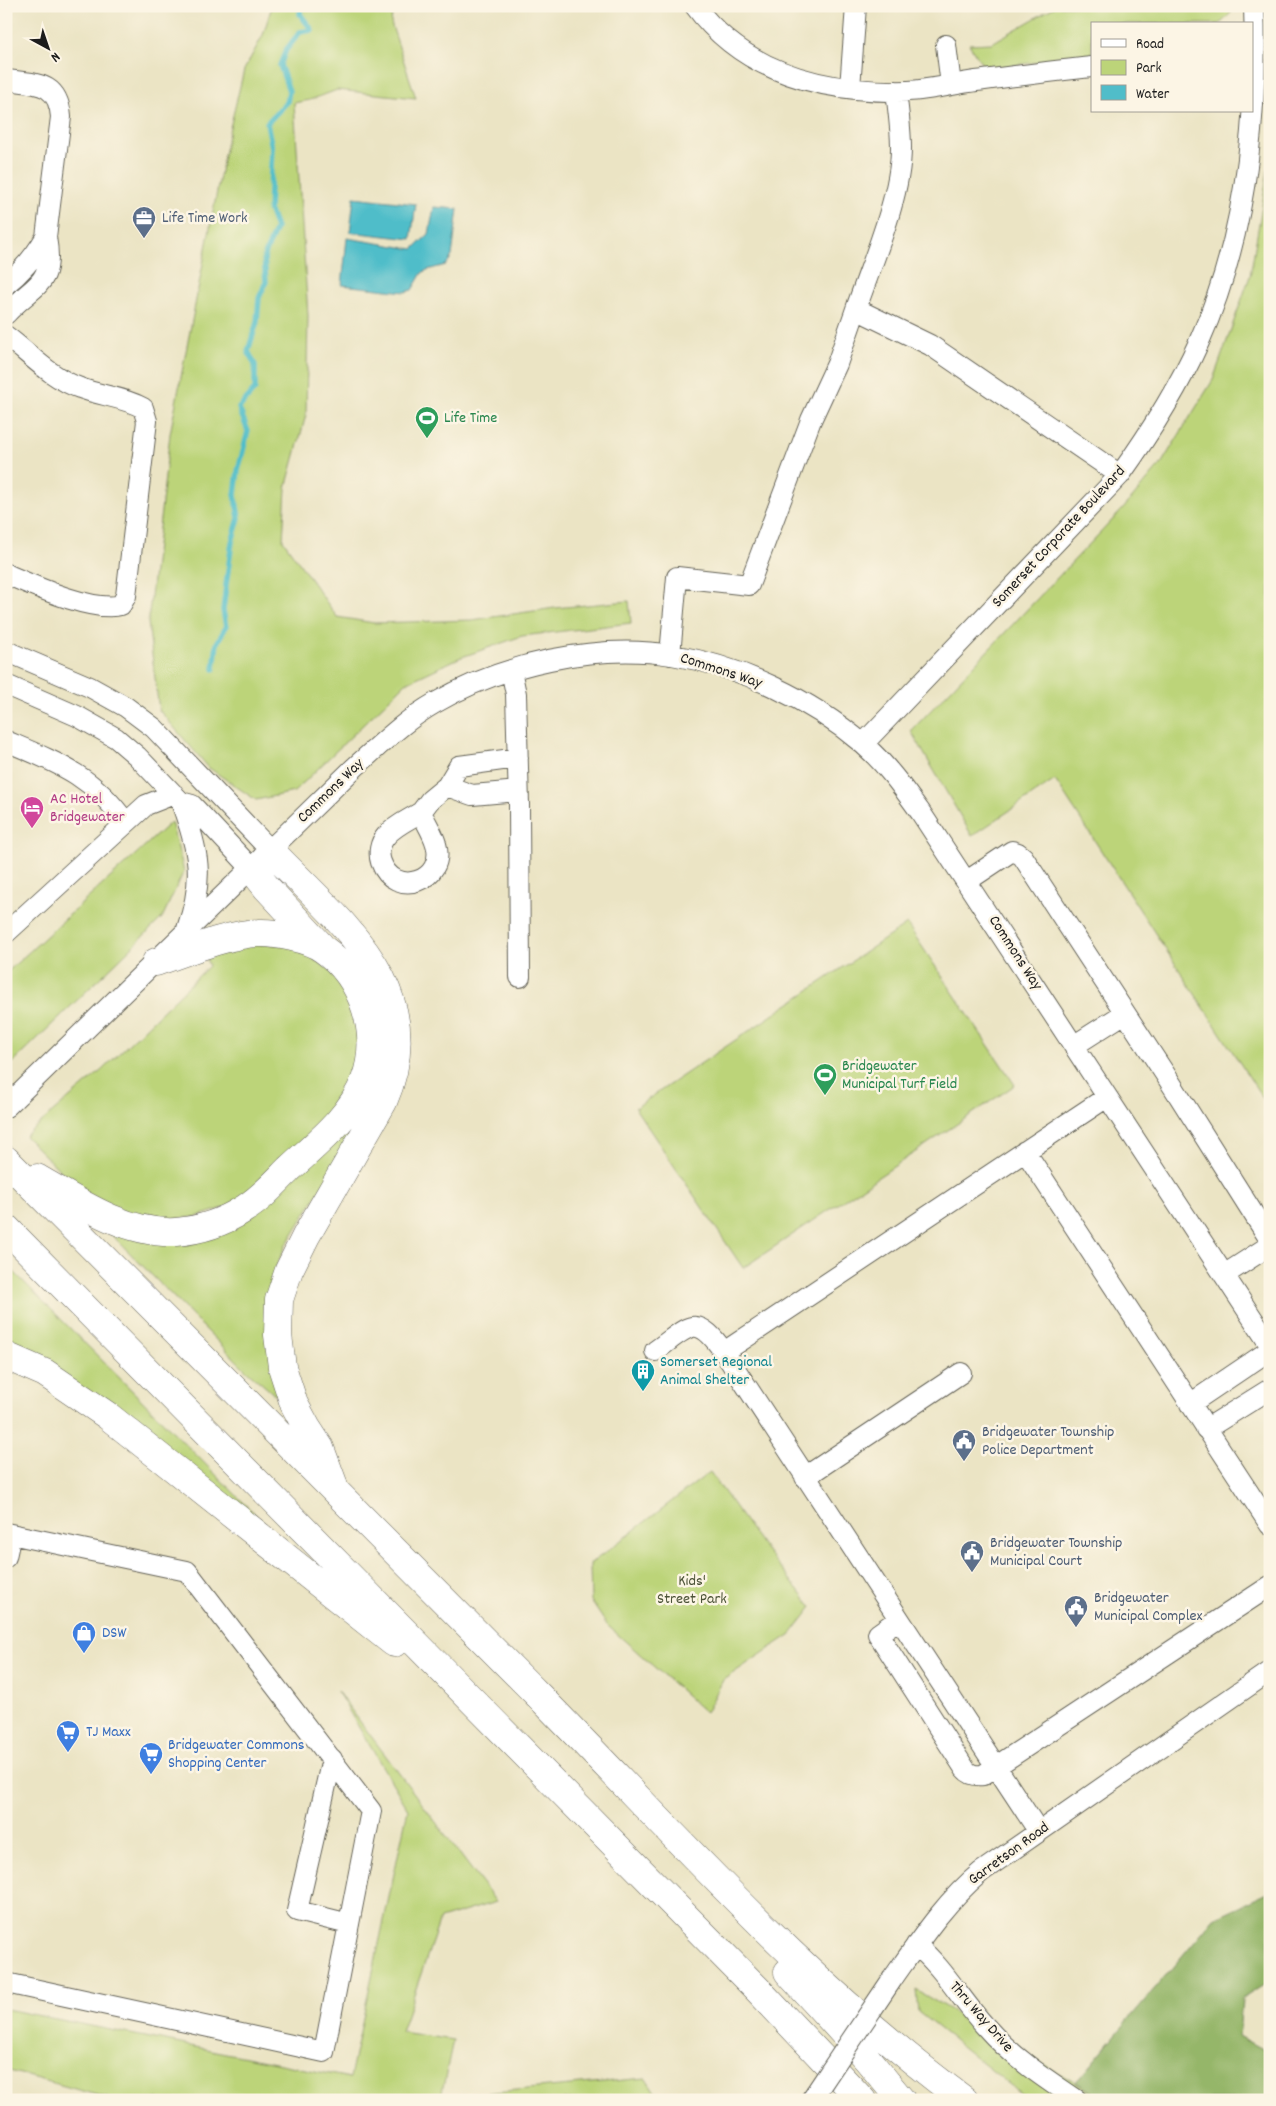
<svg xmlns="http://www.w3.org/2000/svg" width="1276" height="2106" font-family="Dekko,sans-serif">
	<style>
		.green { fill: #bcd479; stroke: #6c784a }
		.forest { fill: #95b669; stroke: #586942 }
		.water { fill: #50bdc9; stroke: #366c72 }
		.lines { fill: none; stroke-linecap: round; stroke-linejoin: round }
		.stream { stroke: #50bdc9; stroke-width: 5.5 }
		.minor-casing { stroke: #646257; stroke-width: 22 }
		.highway-casing { stroke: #646257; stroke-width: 29 }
		.minor { stroke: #fff; stroke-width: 20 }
		.highway { stroke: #fff; stroke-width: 28 }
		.minor-bridge-casing { stroke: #646257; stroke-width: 22; stroke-linecap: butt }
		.minor-bridge { stroke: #fff; stroke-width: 20 }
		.labels { text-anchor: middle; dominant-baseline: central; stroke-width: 5; stroke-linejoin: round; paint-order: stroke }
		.service-label { font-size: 16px; fill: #4e5e75; stroke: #fcf5e5; text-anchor: start }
		.leisure-label { font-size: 16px; fill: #27864d; stroke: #fcf5e5; text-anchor: start }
		.street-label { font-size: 16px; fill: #1c1c1c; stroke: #fcf5e5 }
		.hotel-label { font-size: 16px; fill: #b23c85; stroke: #fcf5e5; text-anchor: start }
		.culture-label { font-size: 16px; fill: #0d838f; stroke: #fcf5e5; text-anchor: start }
		.park-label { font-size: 16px; fill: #4c5338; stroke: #fcf5e5 }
		.shop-label { font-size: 16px; fill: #366cbe; stroke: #fcf5e5; text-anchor: start }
	</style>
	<rect width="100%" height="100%" fill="#fcf5e5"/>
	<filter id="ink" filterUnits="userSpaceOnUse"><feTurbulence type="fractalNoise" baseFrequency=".02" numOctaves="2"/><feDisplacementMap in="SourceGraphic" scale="10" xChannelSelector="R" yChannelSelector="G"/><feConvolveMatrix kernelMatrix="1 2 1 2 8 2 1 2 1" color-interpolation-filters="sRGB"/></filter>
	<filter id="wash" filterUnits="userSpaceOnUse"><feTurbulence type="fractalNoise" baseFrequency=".0096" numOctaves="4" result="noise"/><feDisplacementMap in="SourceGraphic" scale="20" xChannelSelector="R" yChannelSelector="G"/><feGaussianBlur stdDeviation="1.12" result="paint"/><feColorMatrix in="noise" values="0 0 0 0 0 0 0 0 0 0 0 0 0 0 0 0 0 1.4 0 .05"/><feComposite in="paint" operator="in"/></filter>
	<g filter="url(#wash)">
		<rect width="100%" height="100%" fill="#ebe4c4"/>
		<!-- green -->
		<path class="green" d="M272 6H393L391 23 416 98 337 90 310 100 294 103 308 316 306 415 286 488 283 540 337 617 374 623 472 620 555 608 629 601 631 623 522 636 459 658 406 683 294 792 256 800 209 768 159 710 148 622 170 434 227 140 244 70 263 35Z
			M1056 6H1230L1231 13 1220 24H1092V55L985 69 969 44 992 43Z
			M1270 160V1109L1055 780 972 836 911 731 1123 509 1161 464 1213 380 1250 276Z
			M171 822 184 871 162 918 6 1069V973Z
			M907 924 1015 1085 743 1268 635 1108Z
			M243 944 293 945 336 974 360 1024V1056L345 1097 240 1203 195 1217 146 1221 89 1199 25 1136 101 1071 209 966 206 958Z
			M374 1104 286 1245 272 1276 268 1296 277 1394 275 1395 246 1370 102 1225 192 1240Z
			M6 1264 266 1525 6 1346Z
			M710 1472 762 1545 812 1607 791 1634 723 1680 706 1713 607 1625 591 1601 590 1564Z
			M337 1691 496 1902 440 1919 401 2032 453 2040 441 2097 646 2078 660 2100H115L6 2070V2009L350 2078 408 1809Z
			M916 1990 1105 2100H1029L918 2012Z"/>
		<!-- forest -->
		<path class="forest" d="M1270 1892V1981L1242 1999 1239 2036 1270 2053V2100H1105L1076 2082 1214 1918Z"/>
		<!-- water -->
		<path class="water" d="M354 197 416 204 411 239 350 232Z
			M434 207 458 209 452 256 446 265 427 270 422 273 412 290 405 292 342 285 347 238 413 249 429 234Z"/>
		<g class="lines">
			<!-- stream -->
			<path class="stream" d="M214 669 217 643 226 627 223 610 226 585 232 542 239 518 235 495 238 471 248 431 239 408 255 389V365L248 351 257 322 259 298 266 282 264 257 276 228 269 209 272 148 267 123 287 102 289 91 280 65 286 50 300 32 312 30 300 14 301 6"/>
		</g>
	</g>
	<g filter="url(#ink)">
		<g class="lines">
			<!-- minor casing -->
			<g class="minor-casing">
				<path id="minor" d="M695 6C746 75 827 93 908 91 930 90 953 84 976 81 1015 76 1053 71 1092 67
					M946 45 951 85
					M6 80C36 84 58 81 61 117L46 237C55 287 34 283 6 314
					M850 88 856 6
					M6 284C24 270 35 256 46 237
					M856 309C872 262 901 197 901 148 901 129 898 109 896 91
					M6 336C30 354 51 378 80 388 101 396 124 397 143 408L147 421 126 596 121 605C94 613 32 585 6 574
					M6 651 90 687 126 707 154 728 270 850
					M670 655 677 577 749 585 811 420 837 364 856 309 930 345 1120 475
					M511 670 516 694 519 805 520 977
					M6 685 77 716 116 738 137 756 181 802 192 805 251 868
					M6 741C58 763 92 775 126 823
					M863 744 1120 475C1150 433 1178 389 1199 342 1246 237 1258 119 1254 6
					M447 786 472 795 518 791
					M181 802C199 851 205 878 187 929
					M421 812C426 823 433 833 436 844 447 881 394 899 381 862 378 853 380 843 386 836 394 826 410 819 421 812Z
					M421 812 430 800 447 786 459 766 518 758
					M967 881 1012 851 1018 853 1023 857 1165 1074 1270 1240
					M6 933 146 805 174 794
					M1075 1045 1125 1013
					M6 1107 355 767C381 744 405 720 435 703 502 664 595 643 672 655 741 666 810 699 863 744 886 764 903 788 921 813L1270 1345
					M1025 1151 1270 1525
					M1224 1275 1269 1246 1270 1242
					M655 1351C689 1327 695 1311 724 1352
					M1190 1404 1270 1350
					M1206 1429 1270 1389
					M805 1477 961 1373
					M6 1533 187 1571 371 1811 324 2052 6 1983
					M6 1557 11 1534
					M899 1619 878 1634 965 1769C970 1775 975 1776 983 1775L1270 1586
					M332 1759 297 1911 349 1924
					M1039 1832 724 1352 1107 1097
					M916 1945C944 1968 961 2000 985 2026 1011 2056 1044 2078 1077 2100
					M893 1978C920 1940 945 1902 981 1872L1270 1671"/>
			</g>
			<!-- highway casing -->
			<g class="highway-casing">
				<path id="highway" d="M270 850C340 923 432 989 383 1102L306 1236 289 1270 279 1300 278 1335 282 1367 294 1404 307 1428 320 1448 333 1483
					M251 868 267 888 320 945
					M6 1160C183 1340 362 1517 539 1696 676 1835 806 1984 964 2100
					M37 1178C78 1202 127 1235 176 1232 200 1230 224 1222 244 1209 261 1199 275 1183 289 1169 317 1143 351 1117 365 1080 382 1034 363 977 323 949 309 939 275 932 258 933 227 934 186 952 156 962
					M6 1228 759 1991 862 2100
					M6 1356 45 1373 108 1416 394 1643
					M788 1972 868 2060 901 2100"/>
			</g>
			<!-- minor -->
			<use href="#minor" class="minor"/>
			<!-- highway -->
			<use href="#highway" class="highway"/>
			<!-- minor-bridge casing -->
			<g class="minor-bridge-casing">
				<path id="minor-bridge" d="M811 2100 893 1978"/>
			</g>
			<!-- minor-bridge -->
			<use href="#minor-bridge" class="minor-bridge"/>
		</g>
	</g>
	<!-- icons -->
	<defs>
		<g id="office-pin" transform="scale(1.25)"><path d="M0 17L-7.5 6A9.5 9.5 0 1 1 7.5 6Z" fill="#5c6f8a" stroke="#fcf5e5"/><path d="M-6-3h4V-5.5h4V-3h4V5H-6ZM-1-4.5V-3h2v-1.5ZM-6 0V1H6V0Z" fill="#fff"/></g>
		<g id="stadium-pin" transform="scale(1.25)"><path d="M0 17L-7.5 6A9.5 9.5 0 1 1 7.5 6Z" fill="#2e9e5b" stroke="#fcf5e5"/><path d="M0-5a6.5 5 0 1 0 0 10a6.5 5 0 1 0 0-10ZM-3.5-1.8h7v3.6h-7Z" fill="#fff"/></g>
		<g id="hotel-pin" transform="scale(1.25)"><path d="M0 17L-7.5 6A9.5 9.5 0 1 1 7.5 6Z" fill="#d1479c" stroke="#fcf5e5"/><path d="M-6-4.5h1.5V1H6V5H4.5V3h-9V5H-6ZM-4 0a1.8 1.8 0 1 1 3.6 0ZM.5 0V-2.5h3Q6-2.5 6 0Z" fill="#fff"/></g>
		<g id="building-pin" transform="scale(1.25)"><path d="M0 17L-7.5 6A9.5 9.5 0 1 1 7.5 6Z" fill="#0f9aa8" stroke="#fcf5e5"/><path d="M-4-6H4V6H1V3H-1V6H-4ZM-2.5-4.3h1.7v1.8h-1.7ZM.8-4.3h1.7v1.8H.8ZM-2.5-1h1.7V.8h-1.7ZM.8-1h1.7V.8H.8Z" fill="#fff"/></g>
		<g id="civic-pin" transform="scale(1.25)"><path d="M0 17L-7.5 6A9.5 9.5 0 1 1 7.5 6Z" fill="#5c6f8a" stroke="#fcf5e5"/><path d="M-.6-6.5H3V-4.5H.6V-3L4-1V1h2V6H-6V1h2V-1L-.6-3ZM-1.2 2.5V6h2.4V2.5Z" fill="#fff"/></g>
		<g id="shop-pin" transform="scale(1.25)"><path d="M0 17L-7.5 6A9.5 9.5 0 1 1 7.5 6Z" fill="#3f7fe0" stroke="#fcf5e5"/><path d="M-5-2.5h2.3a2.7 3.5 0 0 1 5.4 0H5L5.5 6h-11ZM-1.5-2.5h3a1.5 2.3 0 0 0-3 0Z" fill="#fff"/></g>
		<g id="supermarket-pin" transform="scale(1.25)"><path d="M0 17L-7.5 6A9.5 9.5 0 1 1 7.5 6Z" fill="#3f7fe0" stroke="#fcf5e5"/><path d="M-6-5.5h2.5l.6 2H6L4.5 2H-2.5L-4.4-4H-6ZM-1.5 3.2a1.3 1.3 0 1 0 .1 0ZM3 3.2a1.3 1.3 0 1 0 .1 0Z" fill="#fff"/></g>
	</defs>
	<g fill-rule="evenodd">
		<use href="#office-pin" x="144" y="218"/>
		<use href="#stadium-pin" x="427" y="418"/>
		<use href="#hotel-pin" x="32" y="808"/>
		<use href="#stadium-pin" x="825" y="1075"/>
		<use href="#building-pin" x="643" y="1371"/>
		<use href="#civic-pin" x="964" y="1441"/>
		<use href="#civic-pin" x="972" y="1552"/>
		<use href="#civic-pin" x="1076" y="1607"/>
		<use href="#shop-pin" x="84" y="1633"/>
		<use href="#supermarket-pin" x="68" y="1732"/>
		<use href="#supermarket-pin" x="151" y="1754"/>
	</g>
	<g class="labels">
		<!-- service labels -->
		<g class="service-label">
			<text x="162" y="218">Life Time Work</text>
			<text x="982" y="1432">Bridgewater Township<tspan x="982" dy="18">Police Department</tspan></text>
			<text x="990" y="1543">Bridgewater Township<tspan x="990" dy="18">Municipal Court</tspan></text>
			<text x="1094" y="1598">Bridgewater<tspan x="1094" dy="18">Municipal Complex</tspan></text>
		</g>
		<!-- leisure labels -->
		<g class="leisure-label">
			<text x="444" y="418">Life Time</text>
			<text x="842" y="1066">Bridgewater<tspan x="842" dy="18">Municipal Turf Field</tspan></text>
		</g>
		<!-- street labels -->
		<g class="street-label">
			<text transform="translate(1059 537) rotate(-47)">Somerset Corporate Boulevard</text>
			<text transform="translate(721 671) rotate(18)">Commons Way</text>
			<text transform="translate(331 791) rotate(-44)">Commons Way</text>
			<text transform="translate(1015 953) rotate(57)">Commons Way</text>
			<text transform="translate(1009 1854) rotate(-36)">Garretson Road</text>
			<text transform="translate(981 2017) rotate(49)">Thru Way Drive</text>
		</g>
		<!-- hotel labels -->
		<g class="hotel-label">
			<text x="50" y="799">AC Hotel<tspan x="50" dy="18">Bridgewater</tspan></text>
		</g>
		<!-- culture labels -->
		<g class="culture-label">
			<text x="660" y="1362">Somerset Regional<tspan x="660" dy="18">Animal Shelter</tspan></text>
		</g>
		<!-- park labels -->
		<g class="park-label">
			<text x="692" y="1581">Kids'<tspan x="692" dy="18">Street Park</tspan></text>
		</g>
		<!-- shop labels -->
		<g class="shop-label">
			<text x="102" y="1633">DSW</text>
			<text x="86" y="1732">TJ Maxx</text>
			<text x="168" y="1745">Bridgewater Commons<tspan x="168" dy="18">Shopping Center</tspan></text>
		</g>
	</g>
	<!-- margin -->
	<rect width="1276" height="2106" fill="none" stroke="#fcf5e5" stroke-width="25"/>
	<!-- legend -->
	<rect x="1091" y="22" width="162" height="90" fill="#fcf5e5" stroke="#a29e95"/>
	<rect x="1101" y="39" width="25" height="8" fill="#ffffff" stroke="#a29e95"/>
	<text x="1136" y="48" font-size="15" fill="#1c1c1c">Road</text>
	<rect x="1101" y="60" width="25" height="15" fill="#bcd479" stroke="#a29e95"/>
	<text x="1136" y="72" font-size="15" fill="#1c1c1c">Park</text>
	<rect x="1101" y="85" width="25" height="15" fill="#50bdc9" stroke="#a29e95"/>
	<text x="1136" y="98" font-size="15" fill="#1c1c1c">Water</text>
	<!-- north arrow -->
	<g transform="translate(48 48) rotate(140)" stroke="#fcf5e5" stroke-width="4" paint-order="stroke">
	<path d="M0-4L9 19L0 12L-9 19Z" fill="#1c1c1c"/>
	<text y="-8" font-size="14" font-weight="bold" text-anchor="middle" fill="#1c1c1c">N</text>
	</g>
</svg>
